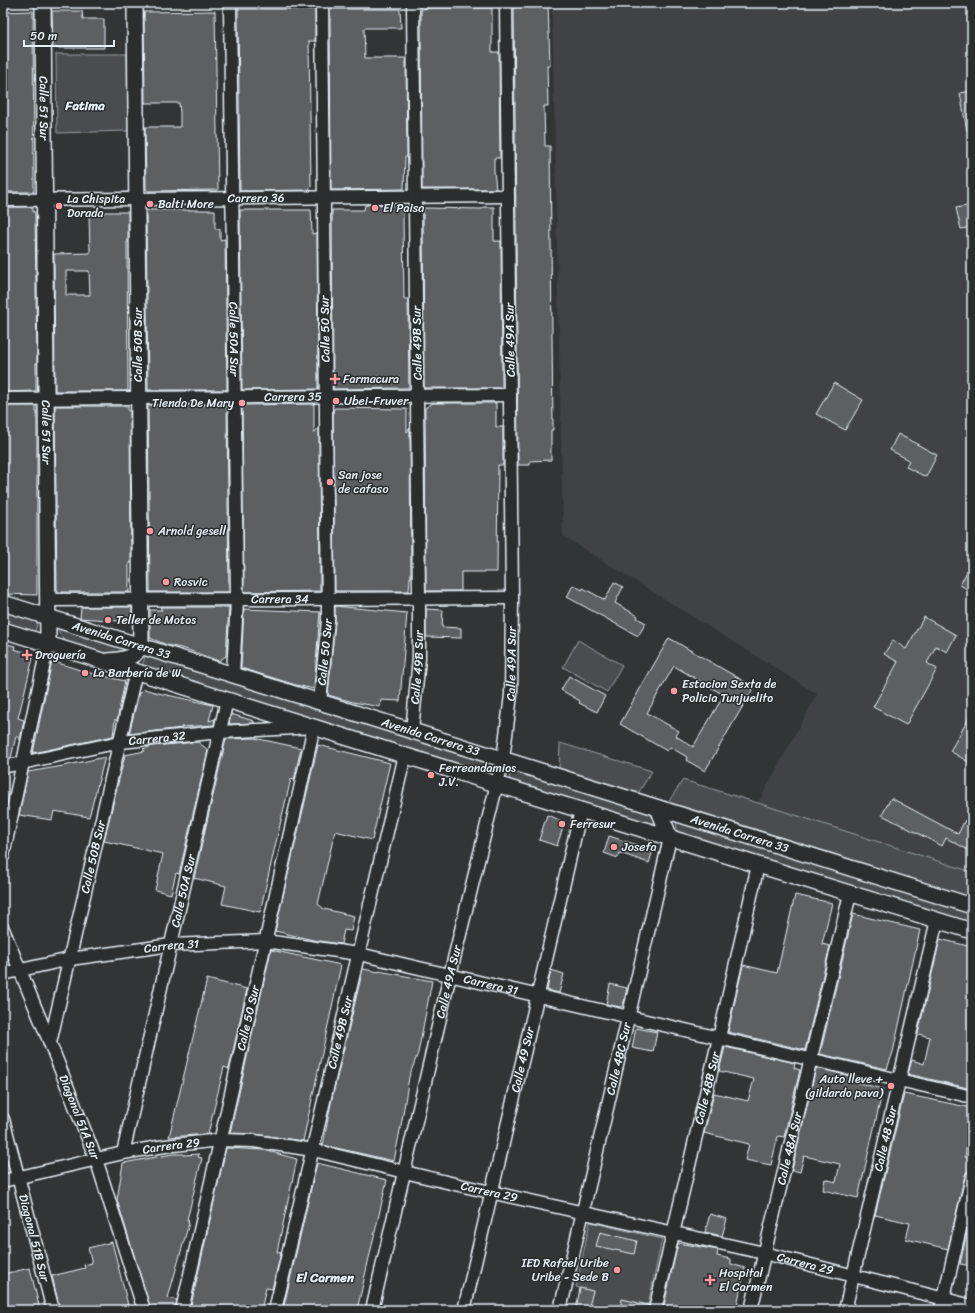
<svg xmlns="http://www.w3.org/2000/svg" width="975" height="1313" font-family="Sriracha,sans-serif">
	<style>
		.built { fill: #3f4244 }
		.green { fill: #494d4f; stroke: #989fa4 }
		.building { fill: #5c6063; stroke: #e8f1f8; fill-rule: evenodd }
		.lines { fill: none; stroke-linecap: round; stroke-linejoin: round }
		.minor-casing { stroke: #e8f1f8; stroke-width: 15 }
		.major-casing { stroke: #e8f1f8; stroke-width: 18 }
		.minor { stroke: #2a2d2e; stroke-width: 12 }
		.major { stroke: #2a2d2e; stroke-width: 15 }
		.poi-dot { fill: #ff9aa2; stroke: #2a2d2e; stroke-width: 1.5 }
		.labels { text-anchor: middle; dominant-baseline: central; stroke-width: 3; stroke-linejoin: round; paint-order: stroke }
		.street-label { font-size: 12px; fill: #e8f1f8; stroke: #2a2d2e }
		.poi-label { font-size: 12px; fill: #e8f1f8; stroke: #2a2d2e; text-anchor: start }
		.neighbourhood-label { font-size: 13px; font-weight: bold; fill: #e8f1f8; stroke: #2a2d2e }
	</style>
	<rect width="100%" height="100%" fill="#323536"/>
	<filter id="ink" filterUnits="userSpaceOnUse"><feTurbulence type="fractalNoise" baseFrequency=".025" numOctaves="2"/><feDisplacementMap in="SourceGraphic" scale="8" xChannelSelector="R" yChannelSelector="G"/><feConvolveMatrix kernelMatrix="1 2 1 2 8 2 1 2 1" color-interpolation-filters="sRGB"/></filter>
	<g filter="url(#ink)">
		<!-- built -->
		<path class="built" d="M552 3H972V872L758 803 817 694 563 536Z"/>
		<!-- green -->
		<path class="green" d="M56 54H127L128 131 57 133Z
			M3 609 38 621 35 632 3 622Z
			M58 628 129 649 123 653 115 656 65 642 60 635Z
			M578 640 622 665 607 692 563 667Z
			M146 654 488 762 486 774 142 666Z
			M560 743 652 771 637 795 559 771Z
			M511 770 651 814 655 828 508 783Z
			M683 780 758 803 972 872V898L667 804Z
			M676 822 972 912V923L678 836Z
			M590 1222 662 1239 648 1305 622 1300 620 1310H588L592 1291 576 1287Z"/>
		<!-- building -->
		<path class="building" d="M514 3H548L550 66H547L548 106H544L545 146H550L553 430H551V460L530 461V465H518Z
			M426 8H492V52H499L500 158H494V171L496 189H422L421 11 422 9Z
			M238 9H315V41H309L311 187 309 190 240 191Z
			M330 9H400L401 28H364L365 58H406L407 157H405L404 189 331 190Z
			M33 11 34 192H3V12Z
			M52 11H82L83 19H104V48H53Z
			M215 11 218 190 148 191 146 189 145 127H180V112L179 103H145L144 12Z
			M972 91V131H967L960 93Z
			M391 204 403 213 404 299H408L409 388 333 389 332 210H364L365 205Z
			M972 205V227L961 229 956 208Z
			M3 207H33V212H35L37 363H36V391L3 392Z
			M483 207H494V241H501L502 388H424L423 208 482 209Z
			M146 210H215V229H220V240L225 239 227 390H148Z
			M240 210H311L312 234 317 233 318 389 242 390Z
			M89 212H128V242H127L128 391H55L54 254 90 253ZM66 271H89L90 295H66Z
			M834 383 863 400 845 430 816 414Z
			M433 403H496V427H503V465H498L497 572H461V591H426L425 408Z
			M314 404V433L319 427 320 591 244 592 242 405Z
			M148 405H227L229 592H150Z
			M3 406H36V412H37V595L3 594Z
			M55 406H128V411H130L131 563H129V592H59L57 590Z
			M335 408 407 409V432L410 428 411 577H410L409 591H335L333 410Z
			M898 434 937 455 926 477 906 467 909 460 890 450Z
			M972 562V592L960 585Z
			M614 582 623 587 615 603 638 616 637 618 646 623 638 636 567 597 573 585 582 590 583 588 605 600Z
			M335 606 407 613 400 701 381 700 380 707 353 702 328 695 335 621Z
			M81 607H132V622L80 618Z
			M160 607H229L226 656 219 661 185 649 167 645 150 638V610H162Z
			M244 609 320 612 314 689 296 685 241 668Z
			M426 609 443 610 442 627 461 628V638L426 637Z
			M924 617 956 635 947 652 936 646 927 663 937 669 906 725 873 707 898 662 884 654 893 640 906 649Z
			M669 638 754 687 705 771 686 760 687 757 670 747 667 751 620 724ZM674 666 724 695 693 747 676 736 679 731 647 713Z
			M3 643 15 646 14 649 31 654 33 658 18 718 24 720 20 740 16 736 11 758 3 759Z
			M52 661 86 672 125 681 117 721 115 719 113 736 33 753Z
			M569 676 605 696 597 712 579 703 580 701 561 690Z
			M144 689 158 693 213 705 209 721 215 719 214 725 181 727 182 728 129 734 139 693Z
			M972 713V764L950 751Z
			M231 714 254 721V723L229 724Z
			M254 738 301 748 294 780 291 779 282 816 260 912 222 904 226 886 194 878 226 739Z
			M198 742 208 750 179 874 176 873 171 894 155 890 163 854 104 841 123 763 125 755 145 751 143 749 152 746Z
			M318 745 390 763 372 840 335 831 318 904 324 909 354 916 351 931 344 930 341 944 313 940 275 931Z
			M105 757 89 817 54 811 52 820 19 815 28 772 63 766Z
			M891 798 958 834 965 820 972 824V852L946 838 942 846 882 815Z
			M547 815 560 820 563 827 557 846 539 840Z
			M609 836 653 850 649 863 620 853 618 858 604 853Z
			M795 895 832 903 822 944 830 946 805 1050 728 1032 743 965 777 973Z
			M853 914 920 930 893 1052 887 1069 820 1054Z
			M940 939 972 947V1089L908 1074 912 1060 924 1064 930 1037 918 1034Z
			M271 950 341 965 303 1141 255 1134 230 1133Z
			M363 969 379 972V971L432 981 418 1053 409 1077 402 1120 394 1161 323 1145 332 1098Z
			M551 970 564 974 559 993 547 990Z
			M207 979 247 989 229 1069 224 1067 208 1134 169 1137Z
			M610 984 627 988 623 1006 620 1007 606 1004Z
			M636 1028 657 1032 653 1052 632 1048Z
			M725 1047 795 1063 794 1068 800 1070 784 1137 778 1136 771 1165 745 1160 749 1144 704 1133 714 1093 748 1101 754 1079 719 1071Z
			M816 1068 863 1079 855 1082 883 1089 858 1198 823 1190 825 1179 836 1182 840 1164 804 1156 800 1172 792 1170Z
			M904 1094 972 1108 965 1157 972 1158V1170L967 1172 965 1175 948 1249 906 1239 910 1223 875 1215Z
			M226 1148 264 1150 297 1159 277 1252 281 1253 272 1289 266 1288 261 1310H190Z
			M173 1154H184V1155L199 1154 198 1157 202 1158 187 1220H189L188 1223H189L168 1298 177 1300 175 1310H151L117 1200 123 1163Z
			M317 1163 387 1180 357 1310H283Z
			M972 1210V1266L960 1264Z
			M710 1214 727 1219 722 1236 705 1232Z
			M600 1232 637 1241 634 1254 596 1246Z
			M112 1242 128 1305 107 1310H60L52 1276 85 1268 84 1265 92 1263 88 1248Z
			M678 1243 718 1250 717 1256 731 1259V1264L745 1268 736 1310H663Z
			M30 1268 40 1310H3V1274Z
			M580 1288 593 1291 588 1310H576Z
			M622 1299 648 1305V1310H620Z"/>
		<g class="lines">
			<!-- minor casing -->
			<g class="minor-casing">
				<g id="minor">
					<path id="s1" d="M230 3 237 600 233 674"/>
					<path id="s2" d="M3 200 508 196"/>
					<path id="s3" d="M3 399 510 395"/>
					<path id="s4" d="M48 600 512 598"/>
					<path id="s5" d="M320 702 328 620 322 3"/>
					<path id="s6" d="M412 731 419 658V599L413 3"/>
					<path id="s7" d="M3 767 120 742 220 732 314 727 182 1310"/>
					<path d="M3 856 48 644"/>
					<path id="s8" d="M3 929 50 1043 96 1159 144 1310"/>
					<path id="s9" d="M3 974 70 959 171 945 265 941 359 954 972 1097"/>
					<path id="s10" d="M50 1043 136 671"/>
					<path id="s11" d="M3 1119 53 1310"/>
					<path id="s12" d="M123 1153 227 700"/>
					<path id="s13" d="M3 1181 123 1153 165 1146 220 1140 254 1141 313 1150 459 1185 764 1253 972 1306"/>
					<path id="s14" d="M275 1310 405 755"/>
					<path id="s15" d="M372 1310 450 975 503 759 511 695 512 598 506 3"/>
					<path id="s16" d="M464 1310 581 810"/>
					<path id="s17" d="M560 1310 670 838"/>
					<path id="s18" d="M655 1310 719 1038 758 865"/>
					<path id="s19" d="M751 1310 850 894"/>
					<path id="s20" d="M845 1310 937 920"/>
					<path d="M941 1310 972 1177"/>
				</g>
			</g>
			<!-- major casing -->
			<g class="major-casing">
				<g id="major">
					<path id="s21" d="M43 3 48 644"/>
					<path id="s22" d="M3 603 972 906"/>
					<path d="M3 630 496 784 972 931"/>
					<path d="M108 661C122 660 134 659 141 646L135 3"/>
					<path d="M658 808 670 838"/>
				</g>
			</g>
			<!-- minor -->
			<use href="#minor" class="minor"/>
			<!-- major -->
			<use href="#major" class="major"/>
		</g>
	</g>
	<!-- markers -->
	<g class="poi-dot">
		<circle cx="150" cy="204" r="4"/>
		<circle cx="59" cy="206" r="4"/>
		<circle cx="375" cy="208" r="4"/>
		<path d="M333 373h4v4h4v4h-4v4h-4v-4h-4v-4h4z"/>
		<circle cx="336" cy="401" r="4"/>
		<circle cx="242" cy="403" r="4"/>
		<circle cx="330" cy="482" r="4"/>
		<circle cx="150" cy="531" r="4"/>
		<circle cx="166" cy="582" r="4"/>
		<circle cx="108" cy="620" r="4"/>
		<path d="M25 649h4v4h4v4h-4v4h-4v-4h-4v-4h4z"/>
		<circle cx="85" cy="673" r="4"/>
		<circle cx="674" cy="691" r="4"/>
		<circle cx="431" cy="775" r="4"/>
		<circle cx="562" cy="824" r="4"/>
		<circle cx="614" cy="847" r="4"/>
		<circle cx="891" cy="1086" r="4"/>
		<circle cx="617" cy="1270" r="4"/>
		<path d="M708 1274h4v4h4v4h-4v4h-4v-4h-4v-4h4z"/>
	</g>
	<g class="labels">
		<!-- street labels -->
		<g class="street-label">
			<text stroke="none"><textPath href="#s21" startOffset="105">Calle 51 Sur</textPath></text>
			<text stroke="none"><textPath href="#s2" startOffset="253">Carrera 36</textPath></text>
			<text transform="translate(325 329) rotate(-91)">Calle 50 Sur</text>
			<text stroke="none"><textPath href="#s1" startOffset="336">Calle 50A Sur</textPath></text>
			<text transform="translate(510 340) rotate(-91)">Calle 49A Sur</text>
			<text transform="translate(417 343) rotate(-91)">Calle 49B Sur</text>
			<text transform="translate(138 345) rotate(-90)">Calle 50B Sur</text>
			<text stroke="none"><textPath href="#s3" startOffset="290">Carrera 35</textPath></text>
			<text stroke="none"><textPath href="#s21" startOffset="429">Calle 51 Sur</textPath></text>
			<text stroke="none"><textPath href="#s4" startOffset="232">Carrera 34</textPath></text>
			<text stroke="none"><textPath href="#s22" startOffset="124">Avenida Carrera 33</textPath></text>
			<text stroke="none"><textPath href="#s5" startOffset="50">Calle 50 Sur</textPath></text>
			<text stroke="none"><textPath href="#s15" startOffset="662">Calle 49A Sur</textPath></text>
			<text stroke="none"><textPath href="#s6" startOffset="64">Calle 49B Sur</textPath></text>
			<text stroke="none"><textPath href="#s22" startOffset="448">Avenida Carrera 33</textPath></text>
			<text stroke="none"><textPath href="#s7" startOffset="157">Carrera 32</textPath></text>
			<text stroke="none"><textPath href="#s22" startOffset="772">Avenida Carrera 33</textPath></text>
			<text stroke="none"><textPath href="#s10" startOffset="191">Calle 50B Sur</textPath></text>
			<text stroke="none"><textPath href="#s12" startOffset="269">Calle 50A Sur</textPath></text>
			<text stroke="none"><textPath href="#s9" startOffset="171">Carrera 31</textPath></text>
			<text stroke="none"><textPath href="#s15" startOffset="337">Calle 49A Sur</textPath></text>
			<text stroke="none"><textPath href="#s9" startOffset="495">Carrera 31</textPath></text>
			<text transform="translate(248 1018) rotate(-77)">Calle 50 Sur</text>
			<text stroke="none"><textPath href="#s14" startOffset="285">Calle 49B Sur</textPath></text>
			<text stroke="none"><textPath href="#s17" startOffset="258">Calle 48C Sur</textPath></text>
			<text stroke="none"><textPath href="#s16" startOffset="257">Calle 49 Sur</textPath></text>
			<text stroke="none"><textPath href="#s18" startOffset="228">Calle 48B Sur</textPath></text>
			<text stroke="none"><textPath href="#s8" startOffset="203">Diagonal 51A Sur</textPath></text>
			<text stroke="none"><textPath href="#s20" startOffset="176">Calle 48 Sur</textPath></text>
			<text stroke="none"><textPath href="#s13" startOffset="172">Carrera 29</textPath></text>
			<text stroke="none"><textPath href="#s19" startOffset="166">Calle 48A Sur</textPath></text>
			<text stroke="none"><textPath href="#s13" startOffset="496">Carrera 29</textPath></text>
			<text stroke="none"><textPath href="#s11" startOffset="123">Diagonal 51B Sur</textPath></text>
			<text stroke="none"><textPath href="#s13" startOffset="820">Carrera 29</textPath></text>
		</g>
		<!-- poi labels -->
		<g class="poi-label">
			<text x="67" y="199">La Chispita<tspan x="67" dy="14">Dorada</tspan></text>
			<text x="158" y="204">Balti More</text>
			<text x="383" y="208">El Paisa</text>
			<text x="343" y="379">Farmacura</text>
			<text x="344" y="401">Ubei-Fruver</text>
			<text x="234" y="403" text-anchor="end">Tienda De Mary</text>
			<text x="338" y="475">San jose<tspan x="338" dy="14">de cafaso</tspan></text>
			<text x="158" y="531">Arnold gesell</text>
			<text x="174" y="582">Rosvic</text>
			<text x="116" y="620">Teller de Motos</text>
			<text x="35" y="655">Droguería</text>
			<text x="93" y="673">La Barbería de W</text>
			<text x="682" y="684">Estacion Sexta de<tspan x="682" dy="14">Policia Tunjuelito</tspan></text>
			<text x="439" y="768">Ferreandamios<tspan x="439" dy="14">J.V.</tspan></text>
			<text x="570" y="824">Ferresur</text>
			<text x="622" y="847">Josefa</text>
			<text x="883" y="1079" text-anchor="end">Auto lleve +<tspan x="883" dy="14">(gildardo pava)</tspan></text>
			<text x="609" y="1263" text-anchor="end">IED Rafael Uribe<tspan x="609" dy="14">Uribe - Sede B</tspan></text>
			<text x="719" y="1273">Hospital<tspan x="719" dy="14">El Carmen</tspan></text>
		</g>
		<!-- neighbourhood labels -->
		<g class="neighbourhood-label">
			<text x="85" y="105">Fatima</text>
			<text x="325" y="1277">El Carmen</text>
		</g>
	</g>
	<!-- margin -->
	<rect width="975" height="1313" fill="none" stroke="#2a2d2e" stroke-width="16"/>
	<rect x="8" y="8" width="959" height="1297" fill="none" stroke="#e8f1f8" stroke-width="1.5" filter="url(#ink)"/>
	<!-- scale -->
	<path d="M24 40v6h90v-6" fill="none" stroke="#e8f1f8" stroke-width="2"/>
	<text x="30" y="40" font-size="12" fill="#e8f1f8" stroke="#2a2d2e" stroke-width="3" paint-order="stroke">50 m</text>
</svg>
